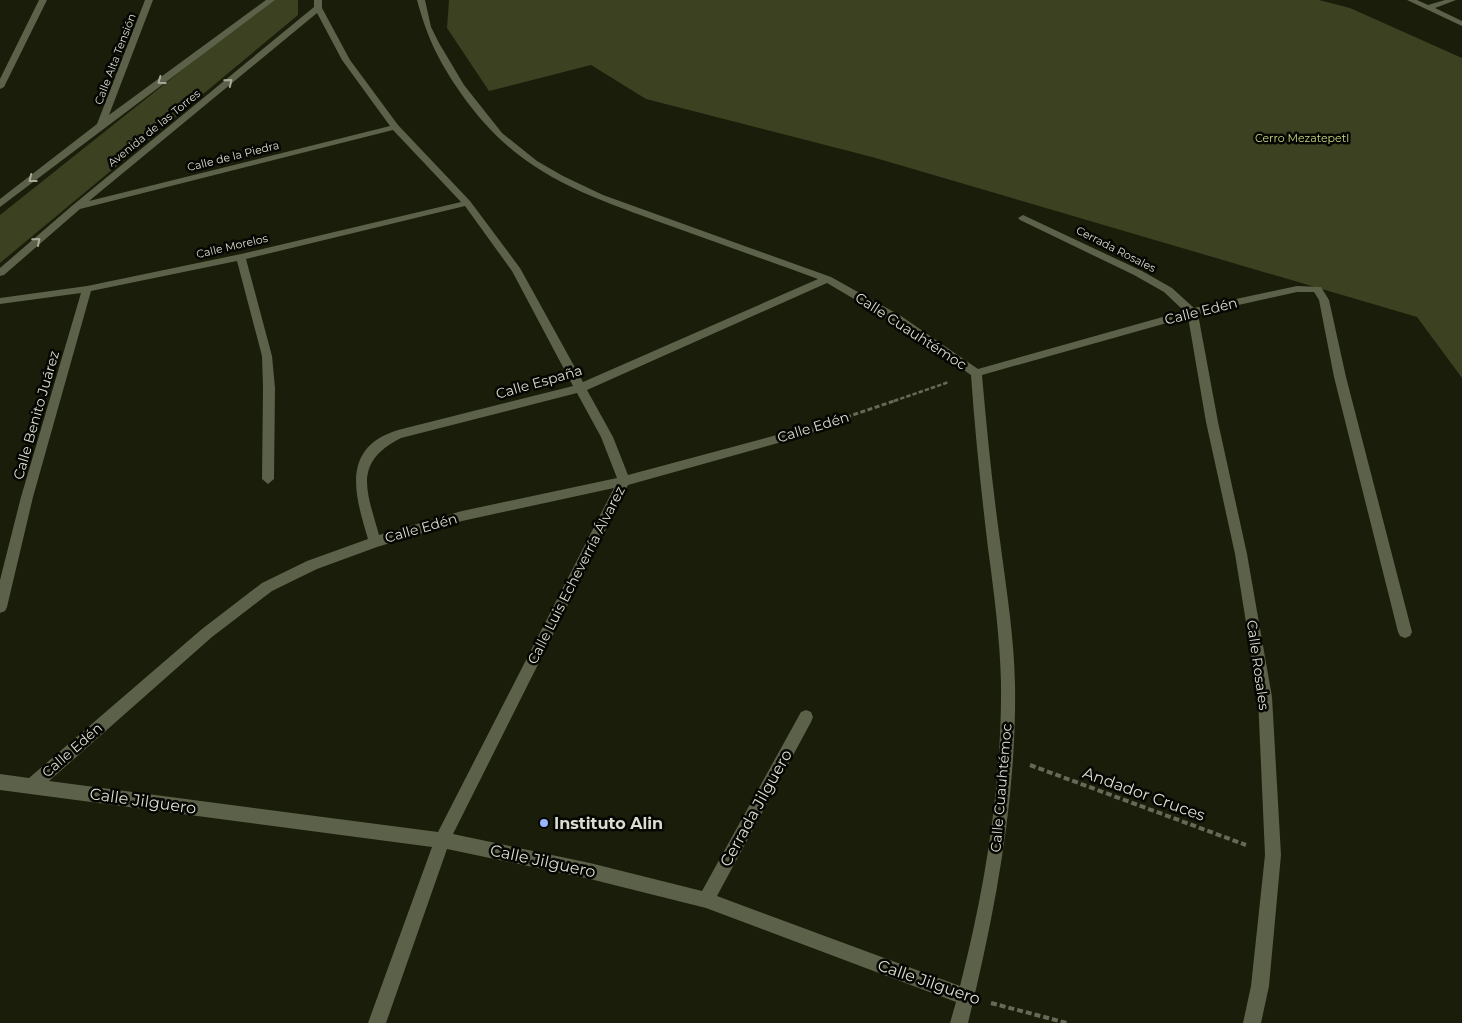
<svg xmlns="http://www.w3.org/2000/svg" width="1462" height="1023" font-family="Montserrat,sans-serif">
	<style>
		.green { fill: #3b4121 }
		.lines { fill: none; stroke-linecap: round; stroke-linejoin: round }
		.path-far2 { stroke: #666957; stroke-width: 2.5; stroke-dasharray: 4.5 2; stroke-linecap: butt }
		.path-far1 { stroke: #666957; stroke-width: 3; stroke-dasharray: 5 2.5; stroke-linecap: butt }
		.path { stroke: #666957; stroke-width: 4; stroke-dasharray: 6 3; stroke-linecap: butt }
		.minor { fill: #5c6149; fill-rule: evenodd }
		.oneway { stroke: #a8ab9a }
		.poi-dot { fill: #98b5fd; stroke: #060702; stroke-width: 2 }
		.labels { text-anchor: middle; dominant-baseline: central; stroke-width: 5; stroke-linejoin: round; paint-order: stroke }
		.far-street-label { font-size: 11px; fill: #daddd0; stroke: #060702 }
		.far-park-label { font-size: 11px; fill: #cbda84; stroke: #060702 }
		.street-label { font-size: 14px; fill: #daddd0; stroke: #060702 }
		.near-street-label { font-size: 16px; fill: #daddd0; stroke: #060702 }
		.near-poi-label { font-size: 16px; font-weight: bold; fill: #daddd0; stroke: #060702; text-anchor: start }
	</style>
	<rect width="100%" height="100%" fill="#1a1d09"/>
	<!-- green -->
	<path class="green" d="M270 0H298V15L0 263V215Z
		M449 0H1319L1350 8 1462 58V378L1417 317 872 157 646 99 591 65 489 91 447 28Z"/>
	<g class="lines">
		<!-- path-far2 -->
		<path class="path-far2" d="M894 401 949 382"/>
		<!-- path-far1 -->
		<path class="path-far1" d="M832 422 897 400"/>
		<!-- path -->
		<path class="path" d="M1030 765 1246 845
			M991 1003 1067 1023"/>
		<!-- minor -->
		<path class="minor" d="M39 0H47L4 87 0 89V79Z
			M145 0H153L109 115 266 0H275L0 207V199L97 124Z
			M314 0H322V8L350 60 398 125 470 201 520 268 583 382 818 279C768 261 718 243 668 225 580 193 516 173 460 92 438 60 427 37 417 0H425L431 27 439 43 464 85 502 133 537 161 563 176 603 195 831 277 901 316 978 369 1184 311 1164 292 1134 275 1020 220 1018 218 1023 215 1142 271 1172 288 1194 308 1297 286 1321 287 1329 300 1346 377 1412 632 1410 636 1405 638 1400 636 1398 632 1334 377 1319 300 1314 292H1297L1198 314 1218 422 1247 554 1272 697 1281 855 1269 986 1261 1023H1243L1251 986 1265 855 1258 697 1235 554 1206 422 1188 317 982 375C987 433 993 491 1001 548 1007 593 1014 638 1015 683 1017 798 995 912 968 1023H950L956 1002 706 908 590 879 447 849 386 1023H368L432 847 0 790V774L29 778 202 629 262 583 307 561 368 539C355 495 340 448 398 430L573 386 512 271 465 206 246 259 272 356 275 388 274 479 268 484 262 479 263 388 262 356 237 261 91 291 33 497 7 607 5 611 0 613V580L21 497 81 293 0 304V298L87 286 241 254 461 202 393 130 80 209 4 275 0 276V268L73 205 314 7ZM317 13 342 60 390 126 89 201ZM827 283 893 322 971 375C975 433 981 490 988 548 994 593 1000 638 1001 683 1002 785 985 888 960 986L717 896 811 722 813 717 811 712 806 710 801 712 702 891 590 863 453 834 628 485 810 434 816 430 810 426 628 475 613 437 587 390ZM577 393 601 437 617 478 462 511 379 535C367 491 352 463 401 438ZM614 488 438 832 49 781 212 637 272 591 317 569 377 547 462 521Z
			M1407 0H1417L1428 5 1445 0H1456L1435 8 1462 21V26Z"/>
	</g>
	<!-- one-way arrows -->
	<defs><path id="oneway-chevron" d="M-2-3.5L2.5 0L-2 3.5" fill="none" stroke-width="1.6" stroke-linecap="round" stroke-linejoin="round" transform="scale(1.25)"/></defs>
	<g class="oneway">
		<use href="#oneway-chevron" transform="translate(161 81) rotate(144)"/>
		<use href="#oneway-chevron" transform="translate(229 82) rotate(-39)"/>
		<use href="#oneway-chevron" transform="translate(32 179) rotate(142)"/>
		<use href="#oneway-chevron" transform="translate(37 241) rotate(-41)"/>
	</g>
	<!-- markers -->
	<circle class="poi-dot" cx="544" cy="823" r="5"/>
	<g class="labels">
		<!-- far-street labels -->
		<g class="far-street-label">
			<text transform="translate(115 59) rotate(-69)">Calle Alta Tensión</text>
			<text transform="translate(154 128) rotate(-39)">Avenida de las Torres</text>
			<text transform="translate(233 156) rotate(-14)">Calle de la Piedra</text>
			<text transform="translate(232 246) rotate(-13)">Calle Morelos</text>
			<text transform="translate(1116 249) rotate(27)">Cerrada Rosales</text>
		</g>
		<!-- far-park labels -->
		<g class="far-park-label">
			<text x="1302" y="138">Cerro Mezatepetl</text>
		</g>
		<!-- street labels -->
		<g class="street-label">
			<text transform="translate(1201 311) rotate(-14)">Calle Edén</text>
			<text transform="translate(911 331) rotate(33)">Calle Cuauhtémoc</text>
			<text transform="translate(539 382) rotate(-16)">Calle España</text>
			<text transform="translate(36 415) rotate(-74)">Calle Benito Juárez</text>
			<text transform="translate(813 427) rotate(-17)">Calle Edén</text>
			<text transform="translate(421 528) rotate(-16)">Calle Edén</text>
			<text transform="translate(576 575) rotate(-63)">Calle Luis Echeverría Álvarez</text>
			<text transform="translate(1258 665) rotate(82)">Calle Rosales</text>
			<text transform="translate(72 750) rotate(-41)">Calle Edén</text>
			<text transform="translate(1001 788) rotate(-85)">Calle Cuauhtémoc</text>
		</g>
		<!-- near-street labels -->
		<g class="near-street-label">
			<text transform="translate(1144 794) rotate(20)">Andador Cruces</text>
			<text transform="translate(143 801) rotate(8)">Calle Jilguero</text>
			<text transform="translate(756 808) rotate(-61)">Cerrada Jilguero</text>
			<text transform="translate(543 861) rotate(12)">Calle Jilguero</text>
			<text transform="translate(929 982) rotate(19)">Calle Jilguero</text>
		</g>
		<!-- near-poi labels -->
		<g class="near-poi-label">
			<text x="554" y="823">Instituto Alin</text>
		</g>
	</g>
</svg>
